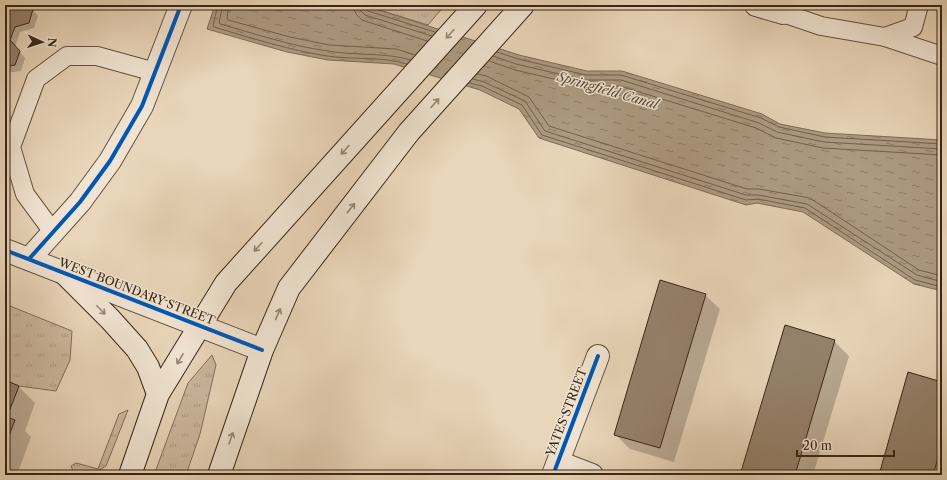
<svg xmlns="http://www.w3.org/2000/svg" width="947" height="480" font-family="'Libre Caslon Text',serif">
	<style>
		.grass { fill: url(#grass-tufts); stroke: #826e59 }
		.water { fill: url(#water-ripples); stroke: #7f6c56 }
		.shadow { fill: #0003 }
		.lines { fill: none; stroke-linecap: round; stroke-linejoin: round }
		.shore { stroke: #73604b; stroke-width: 1 }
		.building { fill: #95816a; stroke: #392615 }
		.service-casing { stroke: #65523e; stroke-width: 20 }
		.minor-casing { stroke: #65523e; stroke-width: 24 }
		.tertiary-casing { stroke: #65523e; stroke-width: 24 }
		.secondary-casing { stroke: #392615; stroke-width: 24 }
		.service { stroke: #f1e4d2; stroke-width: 18 }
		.minor { stroke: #f1e4d2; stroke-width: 22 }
		.tertiary { stroke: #f1e4d2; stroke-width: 22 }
		.secondary { stroke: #f1e4d2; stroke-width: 22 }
		.cycleway-casing { stroke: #f1e4d2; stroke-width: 6 }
		.cycleway { stroke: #0057b8; stroke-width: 4 }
		.oneway { stroke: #958574 }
		.labels { text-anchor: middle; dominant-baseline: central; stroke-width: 3; stroke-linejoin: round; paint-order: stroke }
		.street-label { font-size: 12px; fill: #392615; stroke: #f1e4d2 }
		.water-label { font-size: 13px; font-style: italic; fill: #5c4935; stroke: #f1e4d2 }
	</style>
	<defs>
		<pattern id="grass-tufts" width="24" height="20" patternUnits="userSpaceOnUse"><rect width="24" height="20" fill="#cbb79d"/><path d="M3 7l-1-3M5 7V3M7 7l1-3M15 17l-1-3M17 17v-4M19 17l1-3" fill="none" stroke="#af9d86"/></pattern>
		<pattern id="water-ripples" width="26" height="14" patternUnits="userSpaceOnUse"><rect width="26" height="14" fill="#ad9a81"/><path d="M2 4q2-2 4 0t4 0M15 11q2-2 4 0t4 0" fill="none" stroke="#8e7d68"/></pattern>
	</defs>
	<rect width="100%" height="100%" fill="#e9d5b9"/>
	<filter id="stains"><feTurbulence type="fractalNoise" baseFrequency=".005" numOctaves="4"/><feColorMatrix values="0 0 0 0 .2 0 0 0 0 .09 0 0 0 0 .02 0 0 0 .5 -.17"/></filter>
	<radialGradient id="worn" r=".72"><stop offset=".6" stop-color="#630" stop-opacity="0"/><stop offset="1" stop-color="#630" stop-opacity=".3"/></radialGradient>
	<!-- grass -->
	<path class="grass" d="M363 5H445L428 25Z
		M5 304 72 331 70 360 56 391 19 386 5 380Z
		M212 355 216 365 200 434 186 475H154L188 383Z
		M128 410 106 466 98 471 79 475 73 471 71 466 76 463 98 469 119 414Z"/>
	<!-- water -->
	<path class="water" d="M215 5H363L519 55 587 71H622L762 114 780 124 825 133 942 140V291L914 284 803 212 757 203 746 205 539 138 519 109 480 90 394 64 328 60 287 52 207 29Z"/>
	<!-- shadow -->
	<path class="shadow" d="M5 5H29L38 16 34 28 20 32 15 47 25 58 21 71 6 73 5 72Z
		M705 295 720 309 674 462 630 449 615 434Z
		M834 341 849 356 813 475H741Z
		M5 381 18 386 35 403 25 431 31 437 17 475H5Z
		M942 383V475H880Z"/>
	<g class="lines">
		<!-- shore -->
		<path class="shore" d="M218 5 213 25 214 27C251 38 289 50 327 56 354 60 381 56 407 64
			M223 5 219 22 220 24C256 34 291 46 328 51 356 56 384 52 411 60
			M229 5 227 18 228 20 290 37 329 45 396 49 415 55
			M353 5 356 14 362 20 427 41
			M359 5 361 11 365 15 432 36
			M365 5V9L368 11 435 32
			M497 52 518 59 586 75H621L761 118 779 127 825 137 942 144
			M493 56 516 64 585 80H621L759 123 777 132 824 142 942 149
			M489 61 515 70 584 86H620L756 128 776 138 823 148 942 155
			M478 74 486 76 529 97 549 126 747 189H759L810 198 919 270 942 276
			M473 79 484 82 525 101 545 131 746 195H758L807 204 917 275 942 282
			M469 83 482 86 522 105 542 135 746 200 758 199 805 208 915 280 942 287"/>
	</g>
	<!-- building -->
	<path class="building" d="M5 5H29L33 9 29 23 15 27 10 40 20 51 15 65 5 67Z
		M660 280 706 294 660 448 614 435Z
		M785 325 835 340 795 475H740Z
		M908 372 942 382V444L933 475H879Z
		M5 380 19 386 7 417 15 420 5 446Z"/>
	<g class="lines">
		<!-- service casing -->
		<g class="service-casing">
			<path id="service" d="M783 13 821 26 885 37 942 56
				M885 37 913 27 919 5
				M53 232 25 194 11 147 36 79 67 56H97L155 72"/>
		</g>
		<!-- minor casing -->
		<g class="minor-casing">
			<path id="minor" d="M756 5 783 13
				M29 259 80 202 110 161 142 106 181 5
				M558 462 592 475
				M553 475 598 356"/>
		</g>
		<!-- tertiary casing -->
		<g class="tertiary-casing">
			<path id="tertiary" d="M5 250 262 350"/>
		</g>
		<!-- secondary casing -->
		<g class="secondary-casing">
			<path id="secondary" d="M63 272 110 319 137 349 148 367 158 394
				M130 475 158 394 226 283 476 5
				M219 475 262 350 289 288 409 132 523 5"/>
		</g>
		<!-- service -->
		<use href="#service" class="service"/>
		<!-- minor -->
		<use href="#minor" class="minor"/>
		<!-- tertiary -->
		<use href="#tertiary" class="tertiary"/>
		<!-- secondary -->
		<use href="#secondary" class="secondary"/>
		<!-- cycleway casing -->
		<g class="cycleway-casing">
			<path id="cycleway" d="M5 250 262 350
				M29 259 80 202 110 161 142 106 181 5
				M553 475 598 356"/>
		</g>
		<!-- cycleway -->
		<use href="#cycleway" class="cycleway"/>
	</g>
	<!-- one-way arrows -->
	<defs><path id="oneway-shaft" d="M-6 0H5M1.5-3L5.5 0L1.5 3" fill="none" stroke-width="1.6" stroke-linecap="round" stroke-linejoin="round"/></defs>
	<g class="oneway">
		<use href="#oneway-shaft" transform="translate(450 34) rotate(132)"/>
		<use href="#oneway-shaft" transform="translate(435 103) rotate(-48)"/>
		<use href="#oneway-shaft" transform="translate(345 150) rotate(132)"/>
		<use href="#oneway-shaft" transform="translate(351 208) rotate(-52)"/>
		<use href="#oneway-shaft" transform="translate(258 247) rotate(132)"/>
		<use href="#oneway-shaft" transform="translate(101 310) rotate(45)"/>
		<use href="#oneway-shaft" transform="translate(278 314) rotate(-67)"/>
		<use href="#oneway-shaft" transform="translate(180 359) rotate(121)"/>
		<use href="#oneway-shaft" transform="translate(231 438) rotate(-71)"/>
	</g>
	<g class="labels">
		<!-- street labels -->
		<g class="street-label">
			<text transform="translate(137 291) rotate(21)">WEST BOUNDARY STREET</text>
			<text transform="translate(566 412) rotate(-69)">YATES STREET</text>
		</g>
		<!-- water labels -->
		<g class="water-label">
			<text transform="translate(608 90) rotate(16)">Springfield Canal</text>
		</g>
	</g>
	<!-- margin -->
	<rect width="947" height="480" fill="none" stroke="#e9d5b9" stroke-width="20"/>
	<rect x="6" y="6" width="935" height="468" fill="none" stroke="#392615" stroke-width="2"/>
	<rect x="10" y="10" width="927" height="460" fill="none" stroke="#392615"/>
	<!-- north arrow -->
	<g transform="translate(42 42) rotate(93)" stroke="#f1e4d2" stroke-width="3" paint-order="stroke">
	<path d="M0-3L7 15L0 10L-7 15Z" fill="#392615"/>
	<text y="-6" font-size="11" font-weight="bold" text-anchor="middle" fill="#392615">N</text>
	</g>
	<!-- scale -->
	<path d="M797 450v6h97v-6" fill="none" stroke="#392615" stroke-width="2"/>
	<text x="803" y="450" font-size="12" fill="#392615" stroke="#f1e4d2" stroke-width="3" paint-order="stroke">20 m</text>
	<rect width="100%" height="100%" filter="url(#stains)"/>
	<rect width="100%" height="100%" fill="url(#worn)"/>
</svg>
